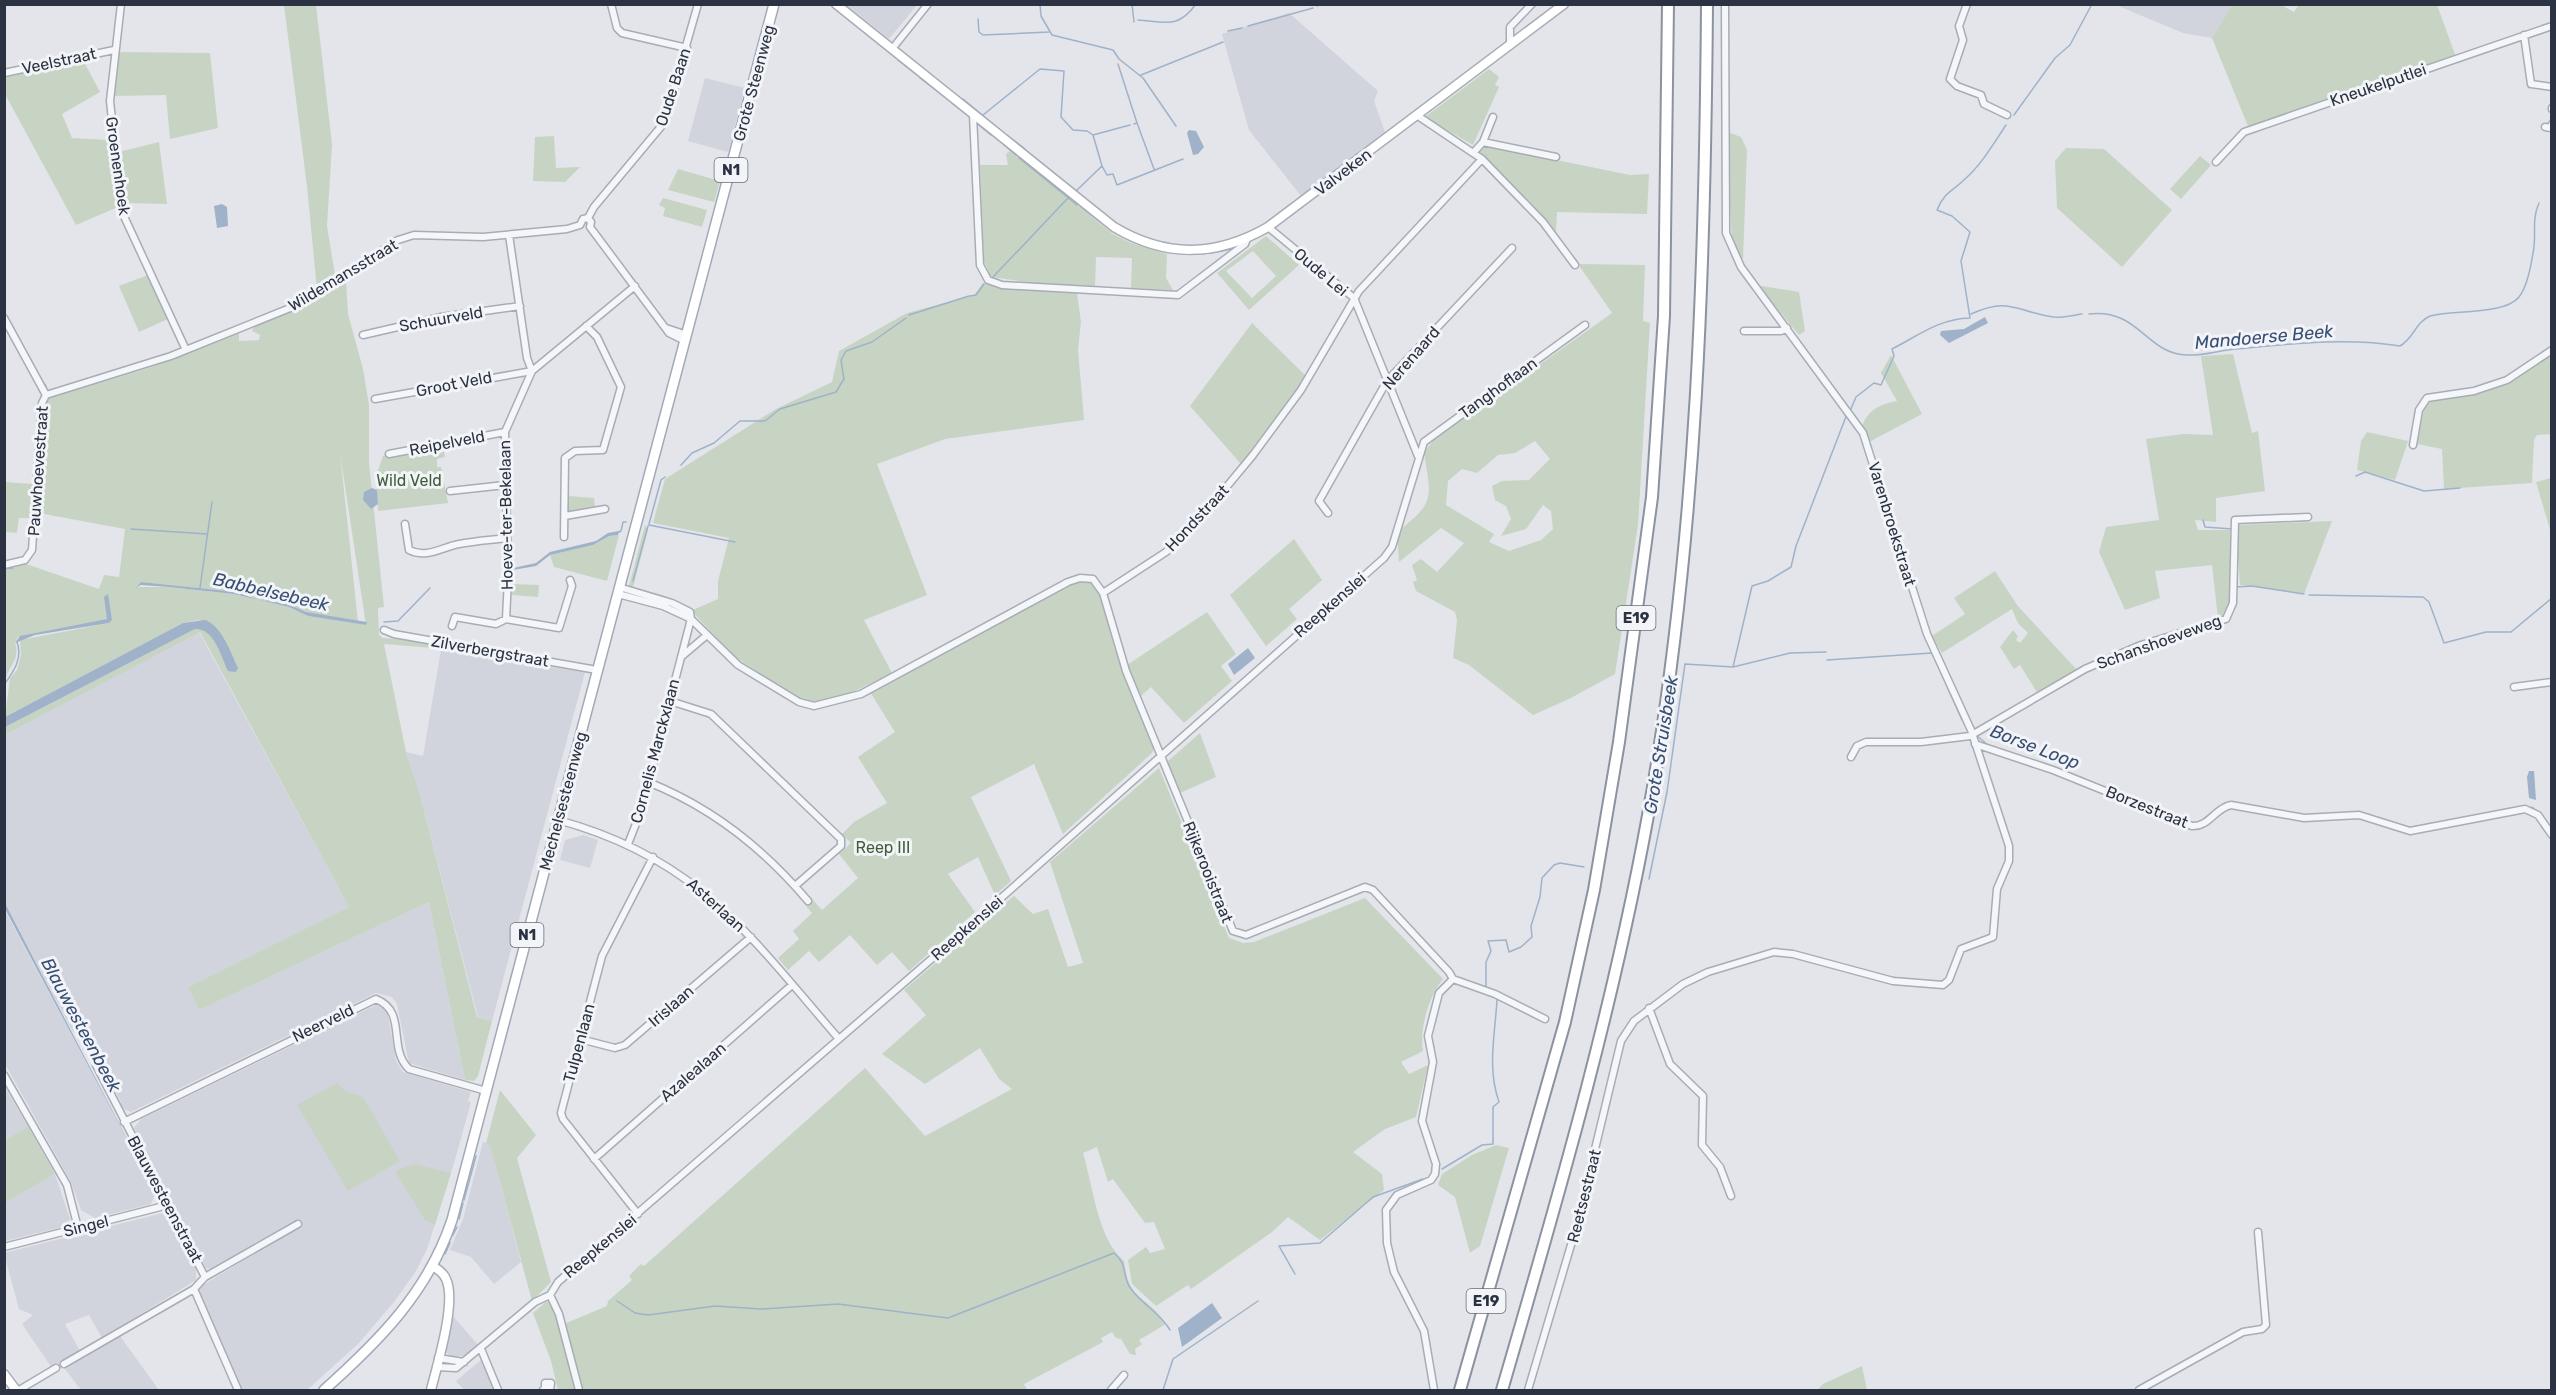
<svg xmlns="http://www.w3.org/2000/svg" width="2556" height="1395" font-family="Rubik,sans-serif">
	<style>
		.built { fill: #d1d4dc }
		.green { fill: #c7d4c4; fill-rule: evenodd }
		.water { fill: #9fb2c9 }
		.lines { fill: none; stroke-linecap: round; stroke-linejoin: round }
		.stream { stroke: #9fb2c9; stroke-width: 1.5 }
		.street-casing { stroke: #a8acb4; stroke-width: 9 }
		.secondary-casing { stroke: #a8acb4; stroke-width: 11 }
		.primary-casing { stroke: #a2a9b6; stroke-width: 12 }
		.highway-casing { stroke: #8b92a0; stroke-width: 14 }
		.street { stroke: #f5f6f9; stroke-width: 6 }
		.secondary { stroke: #fff; stroke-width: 8 }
		.primary { stroke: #fff; stroke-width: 9 }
		.highway { stroke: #fff; stroke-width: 10 }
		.labels { text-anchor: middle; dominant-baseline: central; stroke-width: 6; stroke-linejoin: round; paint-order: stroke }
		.shield { fill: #f2f4f8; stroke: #676c79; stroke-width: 1.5 }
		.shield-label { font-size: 15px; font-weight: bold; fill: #2b3242 }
		.street-label { font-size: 16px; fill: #2b3242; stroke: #f2f4f8 }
		.park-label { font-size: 16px; fill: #3e5d39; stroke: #f2f4f8 }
		.water-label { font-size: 18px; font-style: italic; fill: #374f74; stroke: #f2f4f8 }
	</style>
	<rect width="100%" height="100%" fill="#e3e5ea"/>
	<!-- built -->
	<path class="built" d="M847 5H917L889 39Z
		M2116 5H2232L2212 38 2183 33Z
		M1289 13 1378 91 1374 101 1385 132 1301 196 1249 130 1222 34Z
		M705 78 745 88 728 152 688 141Z
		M199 632 349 907 188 987 199 1010 429 902 465 1080 409 1063 397 1004 392 997 376 993 131 1112 124 1109 119 1103 121 1102 83 1027 73 1032 5 903V735Z
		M441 650 585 672 492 1021 478 1017 419 791 406 752 423 756Z
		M583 835 598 840 590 868 560 860 565 840Z
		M4 909 145 1172 155 1194 151 1204 95 1218 81 1210 71 1182 5 1064Z
		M376 1005 383 1007 388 1015 396 1061 403 1072 471 1092 468 1101 471 1102 455 1160 427 1249 416 1271 394 1302 358 1344 307 1390H241L199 1292 200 1287 300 1226 296 1221 211 1269 206 1268 134 1128 141 1119Z
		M4 1086 28 1126 5 1140H4Z
		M483 1142 490 1144 521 1262 494 1284 471 1257 450 1250 463 1219Z
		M55 1174 70 1219 66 1226 5 1241V1203Z
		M163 1213 168 1216 196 1269V1280L102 1338 89 1315 65 1324 80 1351 52 1368 22 1324 33 1315 19 1309 4 1253Z
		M453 1316 479 1346 468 1356H450L446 1352Z
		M120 1336 159 1390H81L65 1369Z
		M482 1359 494 1390H464L456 1381Z"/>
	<!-- green -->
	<path class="green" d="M284 5H316L332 144 327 226 335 275 317 290 307 186Z
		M2232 5H2281L2294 12 2299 5H2437L2456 57 2248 126 2212 38Z
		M118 52 210 53 218 128 170 139 166 95 114 96Z
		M83 60 100 92 62 114 72 138 108 140 118 207 76 225 5 94 4 76Z
		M1489 69 1499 77 1495 85 1499 87 1473 145 1425 117Z
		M1730 133 1741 137 1747 150 1743 260 1732 240 1729 191Z
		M554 136 556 168 580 167 565 182 533 181 535 137Z
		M159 142 167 204 125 203 119 152Z
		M1487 146 1630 175 1649 174 1647 214 1557 212 1556 232 1479 152Z
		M2066 148 2104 149 2172 210 2122 267 2057 208 2055 161Z
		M1010 151 1113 234 1131 243 1167 254 1166 278 1173 290 1131 288 1132 258 1096 257 1095 286 1041 284 991 277 984 261 980 165H1008L1006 154Z
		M2200 156 2211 165 2181 199 2170 189Z
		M678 169 720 181 714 202 668 190Z
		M663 198 707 210 702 227 663 216 665 208 659 205Z
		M1266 236 1299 265 1249 310 1217 273ZM1253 251 1276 276 1252 298 1226 271Z
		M1578 264 1645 265 1643 321 1650 323 1638 525 1615 674 1569 699 1533 715 1469 665 1453 658 1457 620 1455 612 1416 591 1413 582 1417 580 1412 565 1421 559 1437 572 1464 543 1441 528 1399 562 1397 532C1436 502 1431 498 1424 452L1434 440 1612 313ZM1535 441 1550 459 1529 480 1502 481 1492 486 1495 500 1506 506 1511 519 1501 536 1526 529 1543 505 1551 511 1553 529 1541 540 1509 551 1489 542 1494 534 1446 505 1448 481 1462 469 1477 473 1498 455 1515 453Z
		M148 275 168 319 139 332 119 286Z
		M346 280 348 314 363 369 369 405V463L384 607 378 608 379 635 383 638 435 642 433 648 384 644 406 752 419 791 477 1017 492 1021 478 1076 474 1081 465 1080 429 902 199 1010 188 987 349 907 200 632 5 735V727L195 629 202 628 209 633 238 671 199 620 183 623 5 717 10 678 17 670 21 655 20 640 109 623 112 620 107 594 108 619 18 637 15 643C21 659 8 667 5 681V570L26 564 99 589 104 575 119 577 125 529 39 513 46 399 149 368 239 333V341L259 340 260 335 252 331 254 325 318 297ZM340 453 366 625 308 616 289 607 234 594 169 587H135L141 582 241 593 260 600 288 604 306 612 358 622Z
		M983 283 1023 290 1077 293 1081 322 1078 350 1084 420 945 439 877 464 927 595 864 620 892 673 838 699 820 704 804 702 732 655 690 609 629 586 645 525 648 530 633 587 665 596 693 610 718 599V581L729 538 653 523 665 479 776 409 832 382 839 351 907 313 974 295Z
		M1762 286 1799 292 1805 331 1799 335 1759 287Z
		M1252 323 1306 376 1241 464 1190 406Z
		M2233 354 2252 433 2258 431 2265 491 2216 498V522L2195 520 2198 530H2230L2231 603 2224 616 2218 618 2212 565 2155 571 2160 598 2125 610 2099 552 2106 527 2159 520 2146 439 2183 434 2213 435 2201 356Z
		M2551 354V434L2537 435 2534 440 2532 483 2444 489 2442 449 2417 444 2426 400C2476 391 2509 383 2551 354Z
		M1891 355 1922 414 1869 442 1862 427C1867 410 1881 404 1897 401L1881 373Z
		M2367 432 2408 441 2395 480 2357 470 2361 441Z
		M443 445 445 457 437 459V467H441L448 503 378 511 376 476 383 456Z
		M2551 478H2552L2551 533 2536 482Z
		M4 482 33 484 31 518H19L17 533 6 532 5 537Z
		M569 496 594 498 595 506 593 509 570 512 567 509Z
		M2332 521 2304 594 2240 585 2236 525Z
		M619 535 607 581 554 567 550 555 593 545 609 536Z
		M1294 539 1322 580 1289 609 1297 619 1266 646 1230 595Z
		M1995 571 2017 605 2077 670 2038 694 2020 665 2014 669 2000 647 2013 630 2018 636 2016 640 2020 643 2028 633 2018 623 2012 609 1942 653 1932 636 1965 614 1954 598Z
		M1081 580 1089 581 1098 588 1115 650 1154 749 1152 753 1063 834 1034 764 971 797 1011 881 995 895 978 857 948 874 975 912 909 971 892 952 877 965 850 935 819 962 809 951 788 970 778 958 799 939 793 931 812 913 805 905 812 899 822 910 858 878 839 854 851 843 842 834 854 822 887 803 858 757 895 732 870 692Z
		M513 584 539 585 538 597 512 595Z
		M1207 612 1236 654 1221 666 1232 681 1184 723 1151 687 1141 696 1127 665Z
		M1200 733 1216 777 1180 793 1167 762Z
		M1159 768 1229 938 1243 943 1254 942 1365 898 1443 979C1429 995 1419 1030 1423 1051L1401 1062 1409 1074 1428 1065 1416 1117 1385 1129 1353 1152 1382 1174 1384 1190 1320 1240 1288 1217 1272 1232 1191 1289 1188 1285 1156 1306 1132 1284 1128 1260 1146 1247 1150 1253 1165 1249 1154 1222 1145 1223 1113 1179 1108 1182 1097 1147 1083 1153C1093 1185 1097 1238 1124 1261 1129 1304 1147 1294 1166 1324L1139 1340 1142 1344 1135 1349 1136 1355 1130 1354 1121 1339 1116 1338 1112 1332 1101 1338 1103 1342 1024 1384 1027 1390H582L564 1324 607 1306 608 1301 632 1280 629 1276 641 1264 644 1266 865 1068 925 1136 1012 1089 999 1079 980 1048 925 1084 882 1054 926 1015 904 990 1014 896 1033 914 1048 909 1068 967 1083 963 1050 862Z
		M337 1083 347 1092 363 1097 400 1161 348 1191 297 1105Z
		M500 1090 536 1135 517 1158 551 1282 532 1301 490 1145 486 1143Z
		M28 1126 55 1174 5 1203V1140Z
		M1496 1145 1509 1148 1480 1246 1470 1253 1455 1197 1438 1185 1442 1174 1472 1155Z
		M414 1164 451 1173 435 1225 425 1220 395 1171Z
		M547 1301 551 1307 556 1304 579 1390H558L551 1361 533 1313Z
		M1862 1366 1867 1390H1817L1823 1384Z"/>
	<!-- water -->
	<path class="water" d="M1189 130 1196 131 1204 147 1198 154 1193 155 1187 133Z
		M222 204 227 207 228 226 217 228 214 206Z
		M1985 317 1988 323 1949 343 1940 335 1941 331 1964 329Z
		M372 488 377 490 378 504 371 509 363 500 364 492Z
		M619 531 618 535 609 536 593 545 550 555 536 566 513 570V568L536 563 550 552 596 541 608 533Z
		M141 582 236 592 260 600 288 604 306 612 367 622 366 625 308 616 289 607 234 594 169 587 141 585 135 588Z
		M108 594 112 620 109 623 35 635 15 643 20 636 107 619 104 597Z
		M205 620C222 626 231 653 238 668L236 672 228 671C221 656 214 628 195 629L5 727V717L183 623Z
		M1248 648 1255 658 1234 675 1228 664Z
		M2529 771H2534L2536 800 2529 798 2527 777Z
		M5 903 135 1154 5 909Z
		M1212 1303 1222 1318 1182 1347 1178 1328Z"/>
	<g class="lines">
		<!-- stream -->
		<path class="stream" d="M1040 4 1041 16 1052 35 1113 50 1119 59 1143 78 1176 126
			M1132 4 1134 22
			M1317 6 1321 4
			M833 7 895 57
			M978 19 979 32 983 35 1049 32
			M1138 20C1166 22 1178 29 1196 4
			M1248 26 1313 8
			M1228 31 1242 28
			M898 60 917 75
			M1118 64 1137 123
			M1141 75 1223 42
			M920 78 949 100
			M963 99 1004 133
			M952 103 966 114
			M983 115 1040 69 1064 71 1061 117 1073 130 1087 131 1093 135
			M2014 115 2055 58 2070 45 2092 4
			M1134 124 1137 123 1154 169
			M979 125 991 135
			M1007 135 1025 149
			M1004 145 1016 155
			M1028 152 1075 190
			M1019 158 1077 205
			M1102 166 1093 135 1130 125
			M1076 191 1102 166 1107 175 1113 174 1117 185 1183 159
			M1081 207C1129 246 1173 265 1235 248
			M993 277 1069 197
			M970 296 976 295 984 284
			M1971 314C2010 296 2016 312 2054 317 2064 318 2073 315 2082 314
			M2089 314C2139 308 2146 354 2187 355 2204 356 2220 350 2236 349 2290 344 2347 337 2400 346 2413 339 2416 322 2430 316 2452 310 2505 315 2519 297 2527 287 2531 266 2533 253 2537 236 2531 220 2539 203
			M909 315 969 296
			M16 333 32 362
			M41 380 46 386
			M1850 411 1856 397 1874 383 1881 385 1894 356 1892 349C1918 336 1938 319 1970 318L1961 261 1970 232 1952 216 1937 210C1944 192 1953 191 1965 179 1982 164 1994 143 2006 125
			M681 465 692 453 714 443 740 421H765L780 409 836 392 844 379 841 360 846 351 872 342 906 318
			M2356 476 2365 472 2424 491 2460 488
			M2203 520 2205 527 2232 529
			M649 524 661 480 665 477
			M649 525 735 542
			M131 529 207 534
			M617 533 621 531 623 522H626
			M4 569 13 568
			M633 581 648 526
			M2236 587 2252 586 2304 594
			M200 588 212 502
			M2309 595 2423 597 2429 602 2444 643 2486 632H2511L2552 598
			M2228 620 2235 606
			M384 622 398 621 430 588
			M2132 652 2150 646
			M1827 660 1932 653
			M1733 667 1790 653 1826 652
			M1939 668 1962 720
			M4 685C14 671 23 658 17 642
			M1977 736 1988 745
			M2018 755 2050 766
			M2055 768 2085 779
			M2089 781 2134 799
			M2532 807 2539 813
			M1649 879 1667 792 1685 664 1733 667 1752 586 1768 581 1791 567 1796 546 1847 414
			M1486 986V962L1491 951 1488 941 1506 940 1509 952 1521 947 1532 937 1531 926 1540 897 1542 878 1554 865 1560 863 1584 867
			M1442 1169 1482 1145 1493 1144V1107L1499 1102C1487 1068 1495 1035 1497 1000
			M464 1200 476 1156
			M459 1219 463 1203
			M453 1235 457 1227
			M445 1254 450 1243
			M1295 1274 1279 1246 1320 1243 1373 1197 1423 1179
			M617 1301 635 1313 648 1315 715 1306 761 1309 838 1304 948 1318 1114 1253C1129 1265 1121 1276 1131 1289 1143 1305 1160 1313 1170 1330
			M1163 1390 1173 1359 1258 1301"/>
		<!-- street casing -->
		<g class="street-casing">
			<path id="street" d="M121 4 110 101 122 212 186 350
				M611 4 617 28 622 33 687 48
				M1967 4 1959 26 1963 40 1950 79 1957 86 1981 95 1984 104 2007 115
				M2524 35 2531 84 2552 87
				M1510 45V27L1532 4
				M892 49 928 4
				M4 73 114 50
				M2552 108V109
				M973 115 980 265 988 280 1002 285 1178 295 1245 244 1247 239
				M1418 116 1482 159 1543 222 1575 265
				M2545 127 2551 128 2552 124
				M1483 142 1493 117
				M1474 152 1483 142 1556 157
				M2216 162 2244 132 2552 26
				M588 218 594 207 664 123 698 4
				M588 218 591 222 590 227 669 333 685 341
				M1268 227 1354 298 1418 456
				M4 318 46 395
				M666 328 687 335
				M1744 331H1781L1787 328
				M363 335 441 317 520 306
				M46 395 171 356 300 304 398 240 414 235 483 237 567 229 580 225 583 219 588 218
				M375 399 532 371 527 358 509 235
				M2413 445 2419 410 2427 398 2474 391 2507 380 2552 350
				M389 454 505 432
				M450 491 505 485
				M1328 513 1319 501 1387 381 1512 248
				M565 516 605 509
				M405 524 409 550C427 559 442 547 459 544 475 541 491 540 507 538
				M564 537 565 458 575 451 603 450 621 387 597 337 586 326
				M4 565 25 560 32 550 42 403 46 395
				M619 587 672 603 690 612 691 619
				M1103 593 1166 552 1194 526 1253 455 1301 390 1359 291 1482 159
				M618 594 663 606 691 619 738 665 799 702 814 706 861 694 1068 582 1080 578 1093 579 1103 593 1126 671 1233 931 1246 935 1365 887 1373 890 1449 972 1453 979
				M506 619 508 579 505 432 532 371 635 286
				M452 626 455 617 496 624 506 619 559 628 572 586 570 580
				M384 630 394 634 597 670
				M681 657 707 635
				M2514 687 2552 682
				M670 701 711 714 841 839V846L795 886
				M1975 744 2053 770 2192 826C2209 827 2215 808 2231 805L2304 818 2359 815 2410 831 2525 809 2538 815 2552 835
				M1851 757 1857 746 1866 742H1921L1970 736 2085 669 2141 645 2226 619 2233 603 2235 520 2308 517
				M648 782C711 807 765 850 808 901
				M558 820C698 858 749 935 839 1039
				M628 844 641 811 691 619
				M1453 979 1495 994 1545 1019
				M1649 1008 1670 1064 1703 1096 1702 1145 1720 1167 1731 1196
				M580 1039 615 1048 625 1045 751 937
				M96 1065 205 1277
				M4 1075 67 1185 78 1228
				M124 1122 376 999C408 1012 387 1048 409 1069L486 1091
				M594 1159 792 985
				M638 1214 563 1119 561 1113 602 956 653 857
				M4 1247 168 1205
				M194 1289 238 1390
				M550 1295 559 1314 579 1390
				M481 1349 498 1390
				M438 1358 464 1362
				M64 1364 194 1289 205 1277 298 1224
				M436 1367 456 1368 535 1302 550 1295 558 1282 965 930 1384 558 1392 547 1424 442 1585 325
				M19 1390 56 1368
				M543 1390H550L551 1383H545V1389
				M1111 1390 1124 1375
				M1434 1390 1424 1331 1394 1272 1387 1243 1386 1210 1397 1195 1431 1180 1435 1174 1436 1164 1422 1121 1433 1062 1428 1036 1439 993 1453 979
				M1528 1390 1576 1228 1621 1041 1634 1021 1683 984 1708 972 1774 952 1793 954 1893 981 1943 985 1949 980 1961 949 1993 937 1997 889 2009 861V846L1971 730 1927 634 1863 433 1741 267 1726 233 1725 4
				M2139 1390 2243 1332 2262 1329 2266 1325 2258 1232"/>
		</g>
		<!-- secondary casing -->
		<g class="secondary-casing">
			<path id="secondary" d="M836 4 1114 227C1166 258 1216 257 1268 227L1564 4
				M4 1374 16 1390
				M431 1390C437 1365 457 1302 446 1279 443 1272 438 1269 432 1266"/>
		</g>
		<!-- primary casing -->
		<g class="primary-casing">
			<path id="primary" d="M324 1390C379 1341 428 1292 452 1220L774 4"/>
		</g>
		<!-- highway casing -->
		<g class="highway-casing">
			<path id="highway" d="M1460 1390 1565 1022 1594 890 1619 742 1652 497 1664 316 1668 4
				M1502 1390C1560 1191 1618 992 1653 787 1697 528 1705 267 1707 4"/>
		</g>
		<!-- street -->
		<use href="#street" class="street"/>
		<!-- secondary -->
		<use href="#secondary" class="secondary"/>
		<!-- primary -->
		<use href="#primary" class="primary"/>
		<!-- highway -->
		<use href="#highway" class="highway"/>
	</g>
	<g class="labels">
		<!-- shield labels -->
		<g class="shield">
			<rect x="714.5" y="158" width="33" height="24" rx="4.5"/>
			<rect x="1616.5" y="606" width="39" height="24" rx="4.5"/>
			<rect x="510.5" y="923" width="33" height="24" rx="4.5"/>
			<rect x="1466.5" y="1289" width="39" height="24" rx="4.5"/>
		</g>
		<g class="shield-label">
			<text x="731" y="170">N1</text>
			<text x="1636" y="618">E19</text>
			<text x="527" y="935">N1</text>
			<text x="1486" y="1301">E19</text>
		</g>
		<!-- street labels -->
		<g class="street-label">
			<text transform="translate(59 61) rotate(-12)">Veelstraat</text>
			<text transform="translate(754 83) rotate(-75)">Grote Steenweg</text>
			<text transform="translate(2378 85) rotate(-19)">Kneukelputlei</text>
			<text transform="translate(673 87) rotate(-72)">Oude Baan</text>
			<text transform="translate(118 166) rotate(82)">Groenenhoek</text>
			<text transform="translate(1343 172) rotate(-37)">Valveken</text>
			<text transform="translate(1321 272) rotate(40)">Oude Lei</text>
			<text transform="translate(343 275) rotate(-31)">Wildemansstraat</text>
			<text transform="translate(441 319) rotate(-10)">Schuurveld</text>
			<text transform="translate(1411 358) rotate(-49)">Nerenaard</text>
			<text transform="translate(454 384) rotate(-11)">Groot Veld</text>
			<text transform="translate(1498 388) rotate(-36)">Tanghoflaan</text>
			<text transform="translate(447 443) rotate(-11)">Reipelveld</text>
			<text transform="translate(38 471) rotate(-86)">Pauwhoevestraat</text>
			<text transform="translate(506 515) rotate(-91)">Hoeve-ter-Bekelaan</text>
			<text transform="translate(1197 518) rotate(-47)">Hondstraat</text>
			<text transform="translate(1892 524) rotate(73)">Varenbroekstraat</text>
			<text transform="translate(1330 605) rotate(-41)">Reepkenslei</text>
			<text transform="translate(2159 642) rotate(-20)">Schanshoeveweg</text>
			<text transform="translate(490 651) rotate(10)">Zilverbergstraat</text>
			<text transform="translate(655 751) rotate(-75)">Cornelis Marckxlaan</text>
			<text transform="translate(563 801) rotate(-75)">Mechelsesteenweg</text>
			<text transform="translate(2147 807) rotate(22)">Borzestraat</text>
			<text transform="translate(1208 872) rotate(68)">Rijkerooistraat</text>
			<text transform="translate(716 905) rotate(42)">Asterlaan</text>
			<text transform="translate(967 928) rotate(-41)">Reepkenslei</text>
			<text transform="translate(671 1006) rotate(-41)">Irislaan</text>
			<text transform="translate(323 1023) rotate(-26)">Neerveld</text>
			<text transform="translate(579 1043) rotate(-75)">Tulpenlaan</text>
			<text transform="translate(693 1072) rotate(-41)">Azalealaan</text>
			<text transform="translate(1584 1196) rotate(-76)">Reetsestraat</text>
			<text transform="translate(165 1199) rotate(62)">Blauwesteenstraat</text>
			<text transform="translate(86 1226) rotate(-14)">Singel</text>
			<text transform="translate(600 1246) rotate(-40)">Reepkenslei</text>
		</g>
		<!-- park labels -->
		<g class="park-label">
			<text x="409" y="480">Wild Veld</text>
			<text x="883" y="847">Reep III</text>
		</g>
		<!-- water labels -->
		<g class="water-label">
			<text transform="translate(2264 337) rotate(-5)">Mandoerse Beek</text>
			<text transform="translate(271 592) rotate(13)">Babbelsebeek</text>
			<text transform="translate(1661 745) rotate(-81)">Grote Struisbeek</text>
			<text transform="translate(2035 747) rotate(21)">Borse Loop</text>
			<text transform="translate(81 1025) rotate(62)">Blauwesteenbeek</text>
		</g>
	</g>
	<!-- border -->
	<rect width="2556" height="1395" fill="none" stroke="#2b3242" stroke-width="12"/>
</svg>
